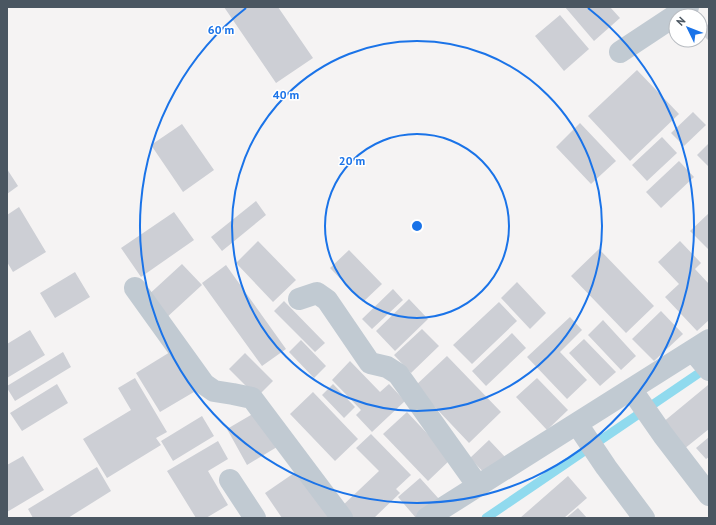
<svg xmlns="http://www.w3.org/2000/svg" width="716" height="525" font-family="'PT Sans',sans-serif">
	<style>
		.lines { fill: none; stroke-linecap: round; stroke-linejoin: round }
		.stream { stroke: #90daee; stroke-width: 9 }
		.building { fill: #cdcfd5 }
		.street { stroke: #c1cad2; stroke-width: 22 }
		.ring { fill: none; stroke: #1a73e8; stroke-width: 2 }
		.centre { fill: #1a73e8; stroke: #fff; stroke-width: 2 }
		.ring-label { font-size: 12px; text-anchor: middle; font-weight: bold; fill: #1a73e8; stroke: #fff; stroke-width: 3; stroke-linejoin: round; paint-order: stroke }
	</style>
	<rect width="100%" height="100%" fill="#f5f3f3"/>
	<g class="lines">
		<!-- stream -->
		<path class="stream" d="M486 518 708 367"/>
	</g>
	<!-- building -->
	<path class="building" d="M224 7H278L313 58 276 83Z
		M565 7H610L620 18 594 41Z
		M560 15 589 49 564 71 535 36Z
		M709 23V41L700 32Z
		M637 70 679 114 630 161 588 116Z
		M693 112 706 125 684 146 671 133Z
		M580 123 616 161 591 184 556 147Z
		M182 124 214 170 183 192 151 145Z
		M662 137 677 153 647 181 632 165Z
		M709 143V167L697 155Z
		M679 161 694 177 661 208 646 192Z
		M7 169 18 186 7 194Z
		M256 201 266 215 222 251 211 237Z
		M19 207 46 252 13 272 7 262V215Z
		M174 212 194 240 141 277 121 248Z
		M709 213V250L690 231Z
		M258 241 296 280 273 302 236 263Z
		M680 241 701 263 695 269 709 284V320L697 331 665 297 679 284 658 262Z
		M599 249 654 306 626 333 571 276Z
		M349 250 382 284 363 302 330 268Z
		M182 264 202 285 165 319 145 298Z
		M226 265 286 349 262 366 202 283Z
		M75 272 90 297 55 318 40 293Z
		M517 282 546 313 530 329 501 298Z
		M393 289 403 300 372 329 362 319Z
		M409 299 428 319 395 351 376 331Z
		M284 301 325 343 315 352 274 311Z
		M499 302 517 321 472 364 453 345Z
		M661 311 683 334 654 361 632 339Z
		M570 317 582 330 560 352 587 380 567 399 527 357Z
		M603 320 636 356 621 370 588 335Z
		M422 329 439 346 411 373 394 355Z
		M30 330 45 355 7 378V344Z
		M512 333 526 348 486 386 472 371Z
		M584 339 616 372 600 386 569 353Z
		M301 340 326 366 314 378 289 352Z
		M175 349 199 389 160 412 136 373Z
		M63 352 71 367 15 401 7 388V386Z
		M245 353 273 381 257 397 229 369Z
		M447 356 501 412 469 443 415 386Z
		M350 361 380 392 389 384 405 401 372 432 356 415 361 410 332 380Z
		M135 378 167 432 156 438 161 445 107 478 83 439 131 410 118 388Z
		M537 378 568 410 547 430 516 397Z
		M57 384 68 403 22 431 10 413Z
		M333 384 355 407 344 418 322 395Z
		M708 385 709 387V429L684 449 662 423Z
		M313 392 358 439 335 461 290 414Z
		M256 412 277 447 247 465 227 429Z
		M407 412 451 459 428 481 383 434Z
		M202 416 214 436 173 461 161 441Z
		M371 434 411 475 396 489 400 493 374 518H349L340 508 379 471 356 448Z
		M709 437V457L706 459 696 448Z
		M489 440 507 459 489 478 470 458Z
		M218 441 228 459 208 471 228 505 206 518H196L167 471Z
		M23 456 44 490 7 512V465Z
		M97 467 111 491 68 518H33L28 509Z
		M297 471 330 518H282L265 493Z
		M568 476 587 498 564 518H520Z
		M420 478 439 499 416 518 398 497Z
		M578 508 587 518H566Z"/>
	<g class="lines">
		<!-- street -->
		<path class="street" d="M620 52 688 7
			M135 288 204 384 214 391 233 394 252 398 342 518
			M299 299 317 293 327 300 370 363 387 367 398 374 478 486
			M693 351 709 370
			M631 389 663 435 709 495
			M577 424 606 467 644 518
			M230 480 255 518
			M427 518 709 340"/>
	</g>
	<!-- distance rings -->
	<g class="ring">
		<circle cx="417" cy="226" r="92"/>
		<circle cx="417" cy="226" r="185"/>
		<path d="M588 8A277 277 0 1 1 246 8"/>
	</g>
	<circle cx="417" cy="226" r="6" class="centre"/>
	<g class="ring-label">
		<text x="221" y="34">60 m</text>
		<text x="286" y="99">40 m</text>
		<text x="352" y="165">20 m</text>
	</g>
	<!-- border -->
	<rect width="716" height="525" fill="none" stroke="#4a5661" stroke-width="16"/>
	<!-- north arrow -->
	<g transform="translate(688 28) rotate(313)"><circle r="19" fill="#ffffff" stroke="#b7bbc0"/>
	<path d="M0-3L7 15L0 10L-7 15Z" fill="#1a73e8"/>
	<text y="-6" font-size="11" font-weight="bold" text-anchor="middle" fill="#4a5661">N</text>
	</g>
</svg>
